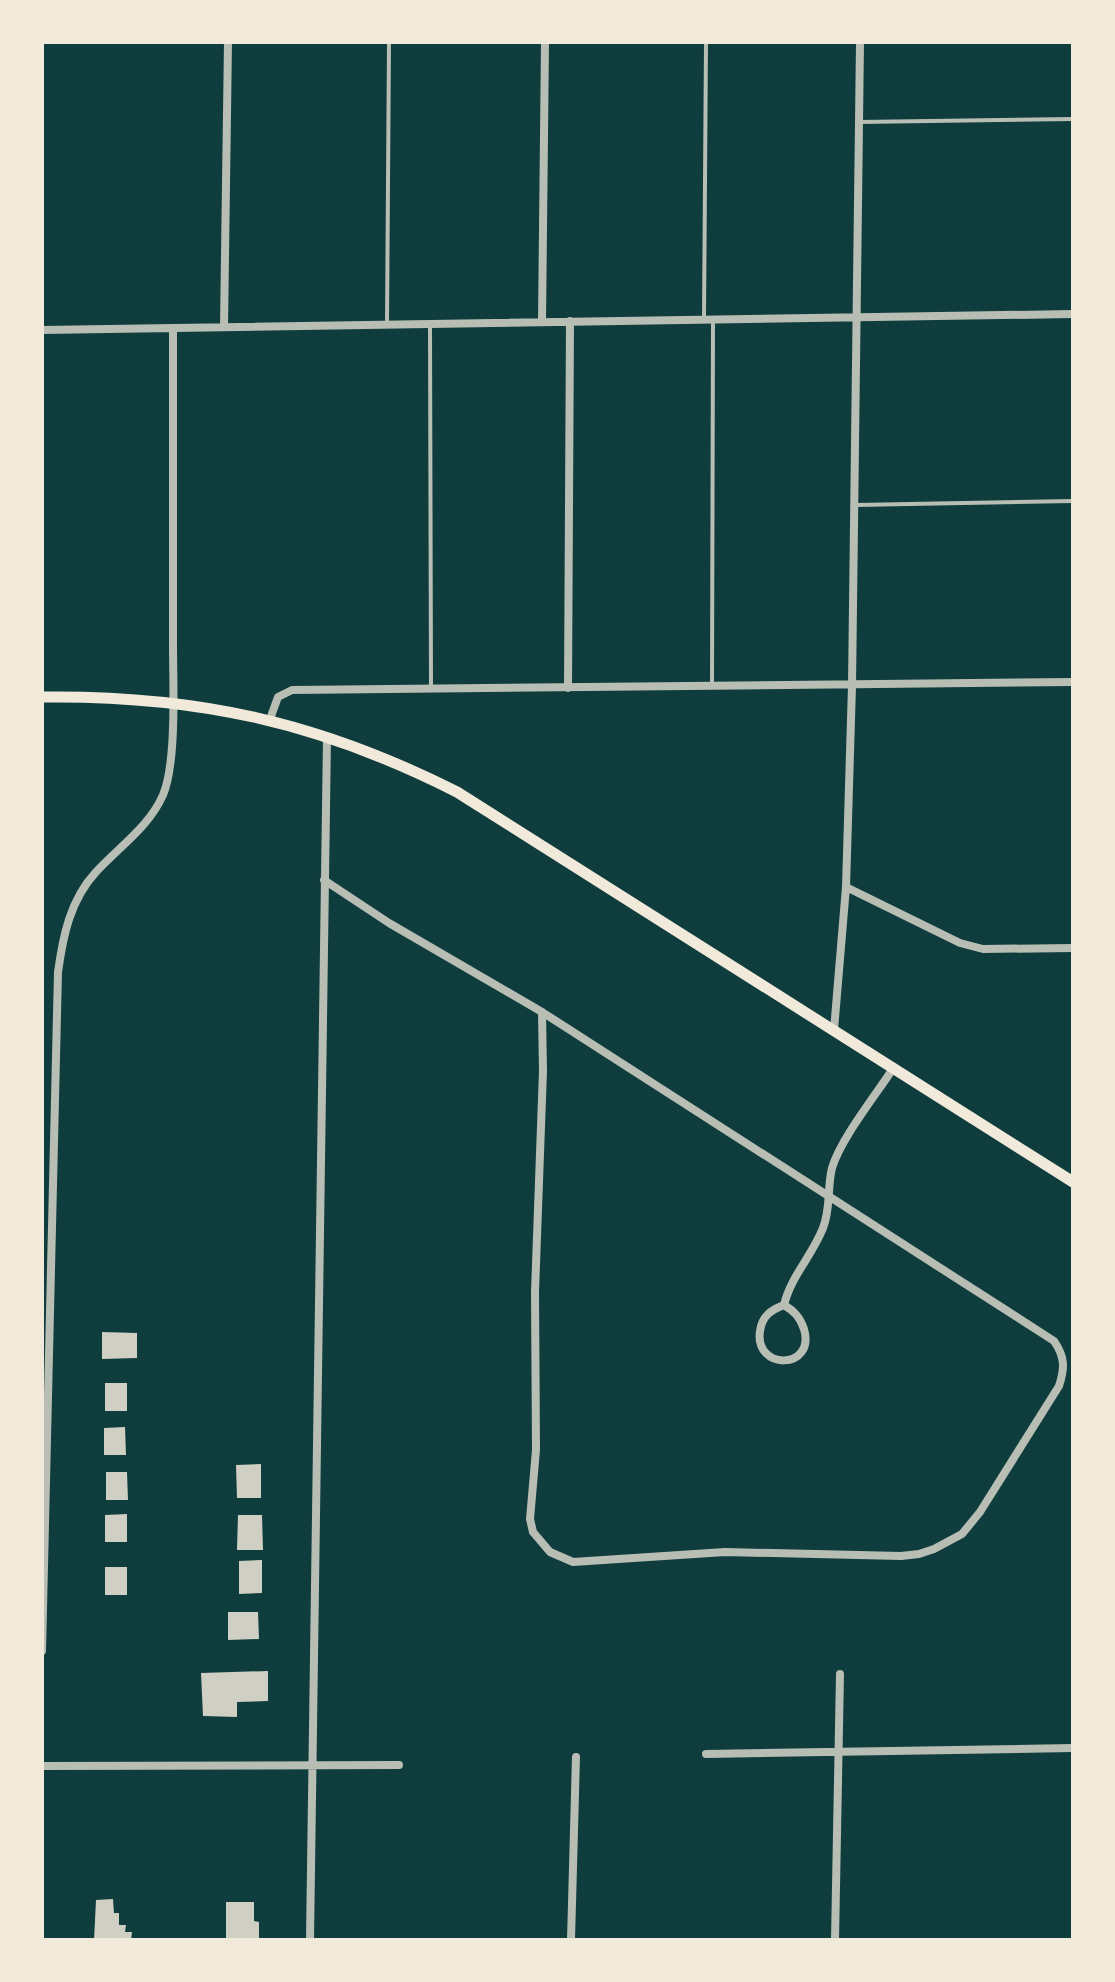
<svg xmlns="http://www.w3.org/2000/svg" width="1115" height="1982" font-family="Inter,sans-serif">
	<style>
		.building { fill: #cfcfc3 }
		.lines { fill: none; stroke-linecap: round; stroke-linejoin: round }
		.service { stroke: #b8beb3; stroke-width: 4 }
		.minor { stroke: #b8beb3; stroke-width: 8 }
		.secondary { stroke: #f1e9da; stroke-width: 11 }
	</style>
	<rect width="100%" height="100%" fill="#0f3d3e"/>
	<!-- building -->
	<path class="building" d="M102 1332 137 1333V1358L102 1359Z
		M105 1383H127V1411H105Z
		M125 1427 126 1455H104V1428Z
		M261 1464V1498H237L236 1465Z
		M106 1472H127L128 1500H106Z
		M127 1514V1542H105V1515Z
		M238 1515H262L263 1550H237Z
		M262 1560V1593L239 1594V1561Z
		M105 1567H127V1595H105Z
		M228 1612H258L259 1639 228 1640Z
		M268 1671V1701L237 1702V1717L203 1716 201 1673Z
		M113 1899 114 1913H119V1925H126L125 1932H132L131 1940H94L96 1900Z
		M226 1902H254V1921L259 1922V1940H226Z"/>
	<g class="lines">
		<!-- service -->
		<path class="service" d="M859 122 1073 119
			M704 319 706 42
			M387 324 389 42
			M430 326 431 689
			M855 505 1073 501
			M712 685 713 321"/>
		<!-- minor -->
		<path class="minor" d="M542 322 545 42
			M224 327 228 42
			M42 330 1073 314
			M568 688 570 321
			M270 719 278 697 292 690 1073 682
			M324 880 389 923 542 1012 1054 1341C1065 1357 1065 1368 1059 1386L980 1512 962 1534 934 1549 919 1554 901 1556 725 1552 573 1562 550 1552 533 1532 530 1519 536 1450 535 1292 543 1071 542 1012
			M846 887 960 943 983 949 1073 948
			M834 1030 846 887 852 686 860 42
			M784 1305C791 1276 812 1256 823 1228 831 1208 827 1188 832 1168 841 1138 876 1095 894 1067
			M784 1305C794 1311 800 1317 804 1329 816 1370 754 1371 760 1331 762 1316 771 1310 784 1305Z
			M42 1651 58 972C63 936 70 900 96 872 119 847 149 827 163 795 177 762 173 681 173 644 173 539 173 433 173 328
			M706 1754 1073 1748
			M42 1766 399 1765
			M310 1940 327 737
			M571 1940 576 1757
			M835 1940 840 1674"/>
		<!-- secondary -->
		<path class="secondary" d="M42 697C196 695 319 722 457 792L1073 1182"/>
	</g>
	<!-- border -->
	<rect width="1115" height="1982" fill="none" stroke="#f1e9da" stroke-width="88"/>
</svg>
